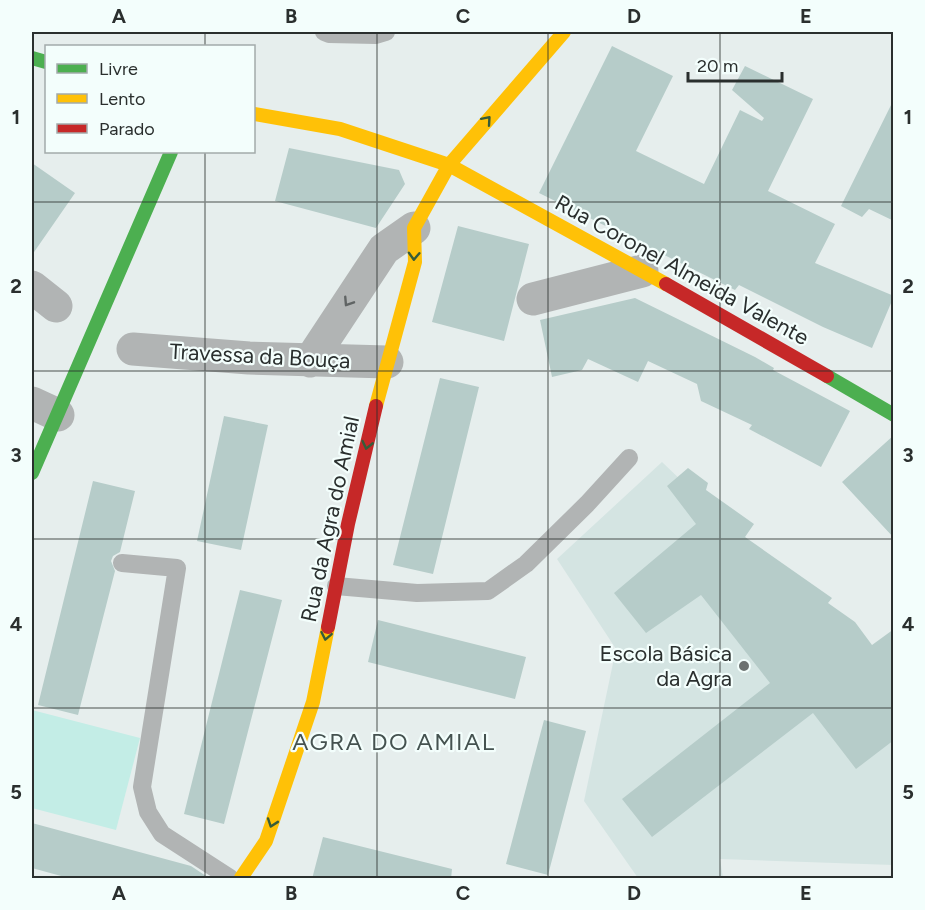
<svg xmlns="http://www.w3.org/2000/svg" width="925" height="910" font-family="Figtree,sans-serif">
	<style>
		.built { fill: #d4e4e2 }
		.green { fill: #c3ede6 }
		.building { fill: #b6ccc9 }
		.lines { fill: none; stroke-linecap: round; stroke-linejoin: round }
		.lane { stroke: #b1b4b4; stroke-width: 18 }
		.street { stroke: #b1b4b4; stroke-width: 33 }
		.fast { stroke: #4caf50; stroke-width: 14 }
		.slow { stroke: #ffc107; stroke-width: 14 }
		.jam { stroke: #c62828; stroke-width: 14 }
		.oneway { stroke: #365c3a }
		.oneway2 { stroke: #606464 }
		.grid { fill: none; stroke: #2a2f2e; stroke-width: 1.5; stroke-opacity: 0.55 }
		.poi-dot { fill: #6c7271; stroke: #f3fefc; stroke-width: 2 }
		.labels { text-anchor: middle; dominant-baseline: central; stroke-width: 4.5; stroke-linejoin: round; paint-order: stroke }
		.street-label { font-size: 22px; fill: #2a2f2e; stroke: #f3fefc }
		.poi-label { font-size: 22px; fill: #2a2f2e; stroke: #f3fefc; text-anchor: end }
		.neighbourhood-label { font-size: 24px; letter-spacing: 1.5px; fill: #455250; stroke: #f3fefc }
		.neatline { fill: none; stroke: #2a2f2e; stroke-width: 2 }
		.grid-label { font-size: 20px; text-anchor: middle; font-weight: bold; fill: #2a2f2e }
	</style>
	<rect width="100%" height="100%" fill="#e6eeed"/>
	<!-- built -->
	<path class="built" d="M662 462 893 683V865L720 859 723 878H638L584 801 616 649 557 559Z"/>
	<!-- green -->
	<path class="green" d="M32 710 140 738 116 830 32 808Z"/>
	<!-- building -->
	<path class="building" d="M612 46 673 76 636 151 704 184 740 110 762 121 764 118 732 90 745 66 813 99 768 191 835 224 815 263 894 296 872 348 823 327 739 285 735 290 539 193Z
		M894 99V221L869 209 862 217 841 206Z
		M289 148 399 170 405 184 376 228 275 201Z
		M32 163 75 193 32 255Z
		M458 226 529 244 504 341 432 322Z
		M635 298 755 357 774 368 773 370 850 411 821 467 749 429 752 425 701 401 697 384 648 361 638 382 588 359 582 370 552 377 540 320Z
		M440 378 479 387 433 574 393 565Z
		M224 416 268 425 241 550 197 541Z
		M894 435V538L842 482Z
		M688 468 708 483 706 490 754 524 745 537 832 598 828 603 855 622 872 645 894 629V740L856 769 813 713 652 837 622 799 770 683 701 595 646 633 614 593 696 524 667 486Z
		M93 481 135 491 120 552 113 556 111 561 115 571 78 715 38 705Z
		M240 590 282 600 224 824 184 814Z
		M378 620 526 657 515 699 368 662Z
		M544 720 586 731 548 875 506 864Z
		M32 823 191 866 206 876V879H72L32 868Z
		M323 837 452 869 451 879H312Z"/>
	<g class="lines">
		<!-- lane -->
		<path class="lane" d="M324 32 329 34 376 35 386 32
			M122 563 177 568 142 787 148 812 162 834 230 878
			M336 586 417 593 488 591 526 564 587 504 629 458"/>
		<!-- street -->
		<path class="street" d="M32 287 56 306
			M533 299 642 271
			M133 349 249 358 387 362
			M310 361 384 249 414 228
			M32 403 58 415"/>
		<!-- fast -->
		<path class="fast" d="M32 58 46 62
			M827 376 894 415
			M32 473 171 152"/>
		<!-- slow -->
		<path class="slow" d="M254 114 340 129 449 165 666 284
			M376 406 415 262 414 228 449 165 564 32
			M241 878 266 841 313 702 328 627"/>
		<!-- jam -->
		<path class="jam" d="M666 284 827 376
			M328 627 348 524 376 406"/>
	</g>
	<!-- one-way arrows -->
	<defs><path id="oneway-chevron" d="M-2-3.5L2.5 0L-2 3.5" fill="none" stroke-width="1.6" stroke-linecap="round" stroke-linejoin="round" transform="scale(1.5)"/></defs>
	<g class="oneway">
		<use href="#oneway-chevron" transform="translate(487 120) rotate(-49)"/>
		<use href="#oneway-chevron" transform="translate(414 256) rotate(92)"/>
		<use href="#oneway-chevron" transform="translate(367 445) rotate(103)"/>
		<use href="#oneway-chevron" transform="translate(326 636) rotate(101)"/>
		<use href="#oneway-chevron" transform="translate(272 823) rotate(109)"/>
	</g>
	<use class="oneway2" href="#oneway-chevron" transform="translate(348 302) rotate(123)"/>
	<!-- grid -->
	<path class="grid" d="M205 32V46M377 32V878M548 32V878M720 32V878M205 152V878M32 202H894M32 371H894M32 539H894M32 708H894"/>
	<!-- markers -->
	<circle class="poi-dot" cx="744" cy="666" r="6"/>
	<g class="labels">
		<!-- street labels -->
		<g class="street-label">
			<text transform="translate(682 270) rotate(29)">Rua Coronel Almeida Valente</text>
			<text transform="translate(260 356) rotate(3)">Travessa da Bouça</text>
			<text transform="translate(330 519) rotate(-78)">Rua da Agra do Amial</text>
		</g>
		<!-- poi labels -->
		<g class="poi-label">
			<text x="732" y="653">Escola Básica<tspan x="732" dy="25">da Agra</tspan></text>
		</g>
		<!-- neighbourhood labels -->
		<g class="neighbourhood-label">
			<text x="394" y="741">AGRA DO AMIAL</text>
		</g>
	</g>
	<!-- border -->
	<rect width="925" height="910" fill="none" stroke="#f3fefc" stroke-width="66"/>
	<!-- legend -->
	<rect x="45" y="45" width="210" height="108" fill="#f3fefc" stroke="#a3abaa" stroke-width="1.5"/>
	<rect x="57" y="64" width="30" height="9" fill="#4caf50" stroke="#a3abaa" stroke-width="1.5"/>
	<text x="99" y="75" font-size="18" fill="#2a2f2e">Livre</text>
	<rect x="57" y="94" width="30" height="9" fill="#ffc107" stroke="#a3abaa" stroke-width="1.5"/>
	<text x="99" y="105" font-size="18" fill="#2a2f2e">Lento</text>
	<rect x="57" y="124" width="30" height="9" fill="#c62828" stroke="#a3abaa" stroke-width="1.5"/>
	<text x="99" y="135" font-size="18" fill="#2a2f2e">Parado</text>
	<!-- scale -->
	<path d="M688 72v9h94v-9" fill="none" stroke="#2a2f2e" stroke-width="3"/>
	<text x="697" y="72" font-size="18" fill="#2a2f2e" stroke="#f3fefc" stroke-width="4.5" paint-order="stroke">20 m</text>
	<rect x="33" y="33" width="859" height="844" class="neatline"/>
	<g class="grid-label">
		<text x="119" y="23">A</text>
		<text x="291" y="23">B</text>
		<text x="463" y="23">C</text>
		<text x="634" y="23">D</text>
		<text x="806" y="23">E</text>
		<text x="16" y="124">1</text>
		<text x="908" y="124">1</text>
		<text x="16" y="293">2</text>
		<text x="908" y="293">2</text>
		<text x="16" y="462">3</text>
		<text x="908" y="462">3</text>
		<text x="16" y="631">4</text>
		<text x="908" y="631">4</text>
		<text x="16" y="799">5</text>
		<text x="908" y="799">5</text>
		<text x="119" y="900">A</text>
		<text x="291" y="900">B</text>
		<text x="463" y="900">C</text>
		<text x="634" y="900">D</text>
		<text x="806" y="900">E</text>
	</g>
</svg>
